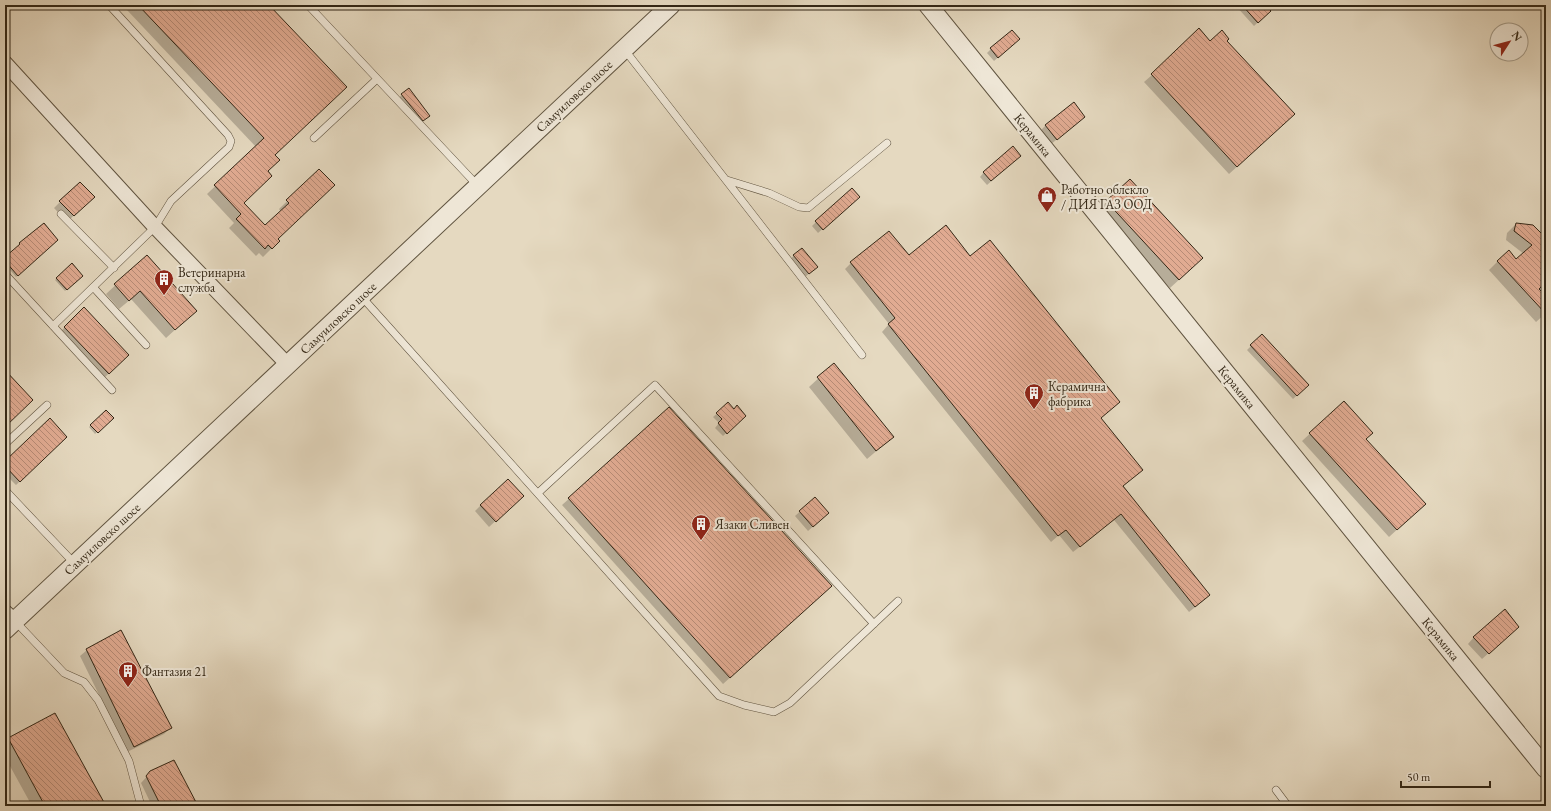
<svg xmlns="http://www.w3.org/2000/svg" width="1551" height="811" font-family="'EB Garamond',serif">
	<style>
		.shadow { fill: #0003 }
		.building { fill: url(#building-back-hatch); stroke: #332716 }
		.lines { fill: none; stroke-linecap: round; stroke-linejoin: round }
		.service-casing { stroke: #605440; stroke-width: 8 }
		.minor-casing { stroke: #605440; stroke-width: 16 }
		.tertiary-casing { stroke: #605440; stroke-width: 20 }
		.service { stroke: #eee6d6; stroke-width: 7 }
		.minor { stroke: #eee6d6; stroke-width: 14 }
		.tertiary { stroke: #eee6d6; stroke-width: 18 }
		.labels { text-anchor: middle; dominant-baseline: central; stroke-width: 4; stroke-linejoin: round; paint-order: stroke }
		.street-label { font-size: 13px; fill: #332716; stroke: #eee6d6 }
		.poi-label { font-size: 13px; fill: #332716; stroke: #eee6d6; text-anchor: start }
	</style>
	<defs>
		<pattern id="building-back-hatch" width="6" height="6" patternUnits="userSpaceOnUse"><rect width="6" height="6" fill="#e1ab92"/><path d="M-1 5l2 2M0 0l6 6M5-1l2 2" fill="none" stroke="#b78b76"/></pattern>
	</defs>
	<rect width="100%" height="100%" fill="#e5d9c0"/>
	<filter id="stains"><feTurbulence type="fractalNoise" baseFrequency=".005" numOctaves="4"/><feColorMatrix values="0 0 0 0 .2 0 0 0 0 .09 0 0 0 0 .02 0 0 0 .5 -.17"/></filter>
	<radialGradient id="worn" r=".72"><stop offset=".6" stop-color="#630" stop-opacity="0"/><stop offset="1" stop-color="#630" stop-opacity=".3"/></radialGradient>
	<!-- shadow -->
	<path class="shadow" d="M132 5H268L274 155 267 171 243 203 265 226 281 212 279 209 319 170 277 239 279 241 263 257 259 253 256 256 229 228 234 223 207 194 256 147 127 10Z
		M1235 5H1264L1270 11 1254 26Z
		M1226 41 1286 122 1229 174 1144 82 1152 75 1210 42Z
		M1014 43 994 61 987 53 991 49Z
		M409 90 425 119 419 123 398 98Z
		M1084 117 1050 145 1039 132 1046 125Z
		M1015 160 987 185 980 177 984 172Z
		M1130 180 1193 267 1170 288 1098 210Z
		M854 201 818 233 812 226 816 222Z
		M60 202 87 203 67 222 54 208Z
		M43 224 57 240 16 277 5 264V259L20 244Z
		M1516 224 1546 240V282L1538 289 1546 297V313L1536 322 1489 270 1498 261 1516 260 1524 254 1506 240 1507 233Z
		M802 249 812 271 804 278 789 260Z
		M147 256 187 319 166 338 131 299 119 309 106 294Z
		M908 257H970L1119 402 1101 418 1122 486 1209 595 1203 601 1189 612 1114 520 1073 552 1059 535 1051 542 882 332 889 324 845 269 851 263Z
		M72 264 82 276 65 291 55 280Z
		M65 327 128 355 102 380 58 334Z
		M1262 335 1308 385 1293 399 1247 350Z
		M834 364 893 437 867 459 809 387Z
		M1344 402 1365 440 1425 504 1389 537 1302 441Z
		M728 404 734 410 745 416 723 436 715 428 719 423 713 417Z
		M669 409 825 592 723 684 562 505Z
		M106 411 112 418 95 434 89 427Z
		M66 437 16 485 5 474V462Z
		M815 498 824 517 808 531 795 516Z
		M516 502 489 527 475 511 481 505Z
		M1511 633 1482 659 1468 644 1474 637Z
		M87 650 170 728 164 734 127 752 80 656Z
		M9 739 105 806H32L5 757V743Z
		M151 772 197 806H152L141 783Z"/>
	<!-- building -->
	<path class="building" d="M138 5H269L347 87 275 155 280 160 268 171 272 176 244 203 265 225 289 203 286 200 319 169 335 185 278 239 280 241 272 249 268 245 265 249 236 219 241 214 214 185 264 138Z
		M1242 5H1266L1271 11 1258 23Z
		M1199 28 1210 41 1222 30 1229 39 1227 41 1295 114 1237 167 1151 74Z
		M1012 30 1020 39 998 58 990 48Z
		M409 88 430 116 423 121 401 94Z
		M1074 102 1085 117 1057 140 1045 125Z
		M1013 146 1021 156 991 181 983 172Z
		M1130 179 1203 258 1179 280 1106 201Z
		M80 182 95 197 74 216 59 201Z
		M852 188 860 197 823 230 815 221Z
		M44 223 58 240 18 276 5 261V257L20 244 19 243Z
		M1516 223 1533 225 1546 238V282L1539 289 1546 296V314L1497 261 1509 250 1516 259 1532 245 1514 231Z
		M946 225 970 256 990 240 1120 402 1101 418 1143 470 1123 486 1210 595 1195 607 1121 514 1080 547 1066 530 1058 536 888 324 895 318 850 262 889 231 909 255Z
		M802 248 818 267 809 274 793 255Z
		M147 255 197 311 175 330 140 291 129 301 114 284Z
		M72 263 83 276 67 290 56 278Z
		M84 307 129 355 109 374 64 327Z
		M1262 334 1309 385 1297 396 1250 345Z
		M834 363 894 437 876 451 817 377Z
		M5 370 33 400 5 427Z
		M1344 401 1373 433 1366 439 1426 504 1397 530 1309 433Z
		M728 402 734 409 737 405 746 416 727 434 718 423 722 419 716 413Z
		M669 407 832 586 730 678 568 498Z
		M106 410 114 418 98 433 90 425Z
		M50 418 67 437 20 482 5 466V461Z
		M508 479 524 496 496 522 480 505Z
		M815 497 829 513 813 527 799 511Z
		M1505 609 1519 627 1489 654 1473 637Z
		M121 630 172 728 134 747 86 649Z
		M55 713 106 806H45L8 738Z
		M174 760 198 806H161L146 776 150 771Z"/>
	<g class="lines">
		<!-- service casing -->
		<g class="service-casing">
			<path id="service" d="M308 5 478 186
				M624 49 862 355
				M314 138 377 79
				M727 180 769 193 799 207 808 208 887 143
				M61 214 114 268
				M6 275 112 390
				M94 288 146 345
				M361 296 719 696 744 705 774 712 790 703 898 601
				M53 326 155 227 171 201 229 147 231 141 228 135 109 5
				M5 444 47 405
				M5 490 75 564
				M538 493 655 385 874 624
				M15 621 64 673 84 682 98 700 129 761 141 806
				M1276 790 1288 806"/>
		</g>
		<!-- minor casing -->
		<g class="minor-casing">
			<path id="minor" d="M5 63 155 227 288 365
				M5 612 15 621"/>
		</g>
		<!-- tertiary casing -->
		<g class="tertiary-casing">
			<path id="tertiary" d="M928 5 1546 769
				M5 630 671 5"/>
		</g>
		<!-- service -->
		<use href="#service" class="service"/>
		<!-- minor -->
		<use href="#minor" class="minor"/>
		<!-- tertiary -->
		<use href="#tertiary" class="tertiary"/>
	</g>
	<!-- icons -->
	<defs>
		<g id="shop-pin" transform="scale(1)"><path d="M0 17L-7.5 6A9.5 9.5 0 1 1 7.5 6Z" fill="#8f2418" stroke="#eee6d6"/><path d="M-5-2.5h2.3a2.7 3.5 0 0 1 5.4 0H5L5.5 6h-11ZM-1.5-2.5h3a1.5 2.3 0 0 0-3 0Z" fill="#fff"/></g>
		<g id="building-pin" transform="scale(1)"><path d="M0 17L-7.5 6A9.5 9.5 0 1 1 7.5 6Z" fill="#8f2418" stroke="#eee6d6"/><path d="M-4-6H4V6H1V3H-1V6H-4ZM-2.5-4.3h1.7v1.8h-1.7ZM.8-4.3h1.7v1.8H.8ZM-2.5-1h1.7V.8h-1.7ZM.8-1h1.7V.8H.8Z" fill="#fff"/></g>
	</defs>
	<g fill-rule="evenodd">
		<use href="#shop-pin" x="1047" y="196"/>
		<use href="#building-pin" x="164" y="279"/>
		<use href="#building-pin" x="1034" y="393"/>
		<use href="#building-pin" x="701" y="524"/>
		<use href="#building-pin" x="128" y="671"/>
	</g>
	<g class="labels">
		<!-- street labels -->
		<g class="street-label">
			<text transform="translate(574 96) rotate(-43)">Самуиловско шосе</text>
			<text transform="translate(1033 135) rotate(51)">Керамика</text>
			<text transform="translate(338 318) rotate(-43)">Самуиловско шосе</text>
			<text transform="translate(1237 387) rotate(51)">Керамика</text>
			<text transform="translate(102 539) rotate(-43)">Самуиловско шосе</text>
			<text transform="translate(1441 639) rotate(51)">Керамика</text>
		</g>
		<!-- poi labels -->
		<g class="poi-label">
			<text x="1061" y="189">Работно облекло<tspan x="1061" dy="15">/ ДИЯ ГАЗ ООД</tspan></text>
			<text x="178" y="272">Ветеринарна<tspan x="178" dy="15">служба</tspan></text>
			<text x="1048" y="386">Керамична<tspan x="1048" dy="15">фабрика</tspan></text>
			<text x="715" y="524">Язаки Сливен</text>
			<text x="142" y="671">Фантазия 21</text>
		</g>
	</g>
	<!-- margin -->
	<rect width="1551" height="811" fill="none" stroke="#e5d9c0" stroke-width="20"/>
	<rect x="6" y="6" width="1539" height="799" fill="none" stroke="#332716" stroke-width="2"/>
	<rect x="10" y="10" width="1531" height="791" fill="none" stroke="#332716"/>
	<!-- north arrow -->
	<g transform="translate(1509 42) rotate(54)"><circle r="19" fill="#eee6d6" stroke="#a39a89"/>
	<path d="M0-3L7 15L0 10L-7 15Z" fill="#8f2418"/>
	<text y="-6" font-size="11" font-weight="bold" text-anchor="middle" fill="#332716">N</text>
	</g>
	<!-- scale -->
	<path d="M1401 781v6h89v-6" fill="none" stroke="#332716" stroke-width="2"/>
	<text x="1407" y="781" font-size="12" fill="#332716" stroke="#eee6d6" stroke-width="3" paint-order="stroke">50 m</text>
	<rect width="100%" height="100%" filter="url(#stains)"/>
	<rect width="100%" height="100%" fill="url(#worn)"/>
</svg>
